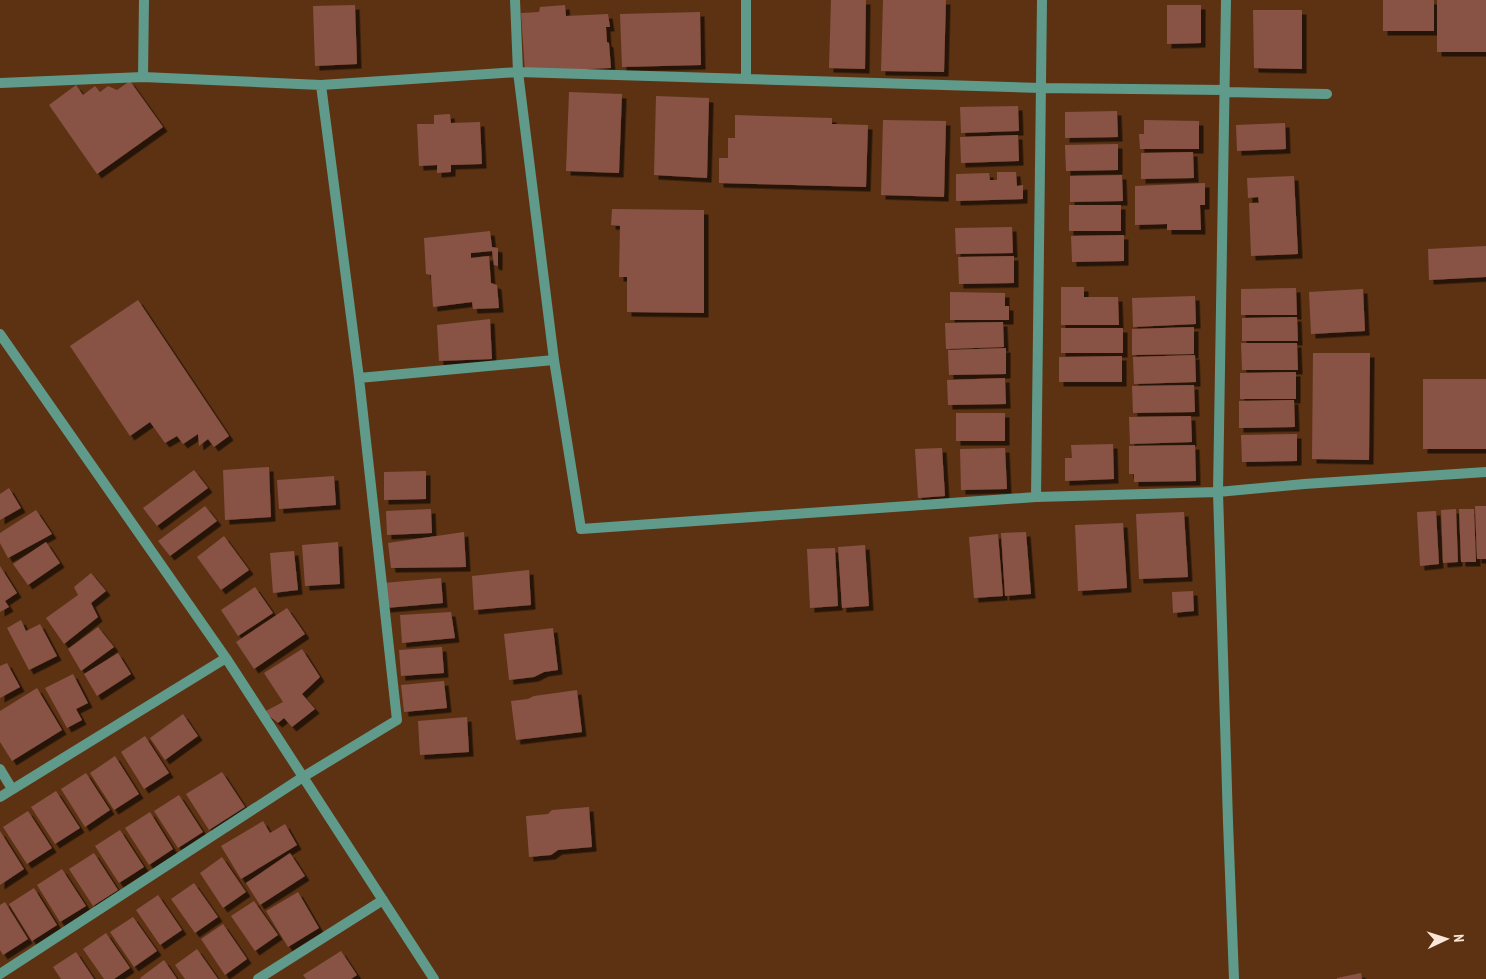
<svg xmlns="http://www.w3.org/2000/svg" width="1486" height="979" font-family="'PT Sans Narrow',sans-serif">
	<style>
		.building { fill: #885345; filter: url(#shadow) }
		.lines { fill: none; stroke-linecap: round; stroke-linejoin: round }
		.street { stroke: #609a8a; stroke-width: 10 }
	</style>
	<defs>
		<filter id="shadow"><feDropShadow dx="4.5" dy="4.5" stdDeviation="0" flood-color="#0009"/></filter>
	</defs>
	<rect width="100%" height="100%" fill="#5c3212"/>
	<!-- building -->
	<path class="building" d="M831 0H866L865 69 829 68Z
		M883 0H946L944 72 881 71Z
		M1383 0H1434V31H1383Z
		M1437 0H1486V52H1437Z
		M355 5 357 64 315 66 313 6Z
		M565 5 566 16 608 14 610 27H606L607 42 609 43 611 68 525 72 521 13 539 12 540 7Z
		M1167 5H1201V43L1167 44Z
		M1253 10H1302V69L1254 68Z
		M700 12 701 65 622 67 620 14Z
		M130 81 163 127 97 174 49 105 76 85 83 95 95 86 100 92 108 86 117 90Z
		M569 92 622 94 619 173 566 171Z
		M656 96 709 98 707 178 654 175Z
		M1018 106 1019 131 961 133 960 107Z
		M1117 111 1118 137 1065 138V112Z
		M450 114 451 123 480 122 482 164 451 165V172L437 173V165L419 166 417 124H434V115Z
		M735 115 832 118V124L868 125 866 187 719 183V158H728V138H735Z
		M883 120 946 121 944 197 881 195Z
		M1144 120 1199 121V149H1140L1139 134H1144Z
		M1285 123 1286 149 1237 151 1236 125Z
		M1018 135 1019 161 961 163 960 137Z
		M1118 144V170L1066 171 1065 145Z
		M1193 152 1194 178 1141 179V153Z
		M997 172H1016L1017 186 1023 185V199L956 201V174L989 173 990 180H997Z
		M1122 175 1123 201 1070 202V176Z
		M1294 176 1298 254 1251 256 1249 203H1259L1258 197 1248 198 1247 178Z
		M1205 183V205H1200L1201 230H1167V224L1135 225V186Z
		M1069 205H1121V231H1069Z
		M612 209 704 210V313L627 312V277H619L620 226 611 225Z
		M1012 227 1013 253 956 254 955 228Z
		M490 231 492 247 498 248V266L494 265 492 251 471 253V258L489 256 491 283 497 285 499 308 473 309 472 302 433 307 431 275 426 274 424 238Z
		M1124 235V261L1072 262 1071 236Z
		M1486 246V277L1429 280 1428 249Z
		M1014 256V283L959 284 958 257Z
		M1061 287H1084V297H1118L1119 325H1061Z
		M1296 288 1297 315H1241V289Z
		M1363 289 1365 331 1311 334 1309 292Z
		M950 292 1005 293V306H1009V320H950Z
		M1195 296 1196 324 1133 327 1132 298Z
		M138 300 229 436 214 447 208 439 199 446 198 434 183 444 177 436 165 443 150 422 130 436 70 346Z
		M1297 317 1298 341H1242V318Z
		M490 319 492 359 439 361 437 325Z
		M1003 322 1004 347 946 349 945 323Z
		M1194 327V354L1132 355V329Z
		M1061 328H1123V353H1061Z
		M1241 343H1297L1298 370H1242Z
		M1006 348V374L949 375 948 350Z
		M1313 353H1370L1369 460 1312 459Z
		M1195 355 1196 382 1134 384 1133 357Z
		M1122 356V382H1059V357Z
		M1296 372V399H1240V373Z
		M1005 378 1006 404 948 405 947 380Z
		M1423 379H1486V449H1423Z
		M1194 385 1195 412 1133 413 1132 386Z
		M1294 400 1295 427 1239 428V401Z
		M956 413H1005V441H956Z
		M1191 416 1192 442 1130 444 1129 417Z
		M1297 434V461L1242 462 1241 435Z
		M1113 444 1114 479 1065 481V458H1072L1071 445Z
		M1195 445 1196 481 1134 482V474H1129V446Z
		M942 448 945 496 918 498 915 449Z
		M1005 448 1007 489 961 490 960 449Z
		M269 467 271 517 225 520 223 470Z
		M194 470 208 488 157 526 143 508Z
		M426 471V499L384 500V472Z
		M334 476 336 505 279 509 277 480Z
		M9 488 21 508 0 520V494Z
		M205 506 217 521 170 556 158 541Z
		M1475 506H1486V559H1477Z
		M431 509 432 533 387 535 386 511Z
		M1456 509 1458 562 1443 563 1441 510Z
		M1459 509H1474L1476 562H1461Z
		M36 510 52 534 8 558 0 543V533Z
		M1436 511 1439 564 1420 566 1417 512Z
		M1184 512 1188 577 1139 579 1136 514Z
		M1123 523 1127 588 1078 591 1075 525Z
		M464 532 466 567 391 568 388 543Z
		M1026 532 1031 594 1005 596 1001 533Z
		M998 534 1003 596 974 598 969 537Z
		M224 536 249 570 221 590 197 557Z
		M46 542 60 563 28 585 13 564Z
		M338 542 340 584 305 586 302 545Z
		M865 545 869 606 842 608 838 547Z
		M835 548 838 606 810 608 807 549Z
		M294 551 298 590 273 593 270 553Z
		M0 566 17 593 5 601 9 607 0 612Z
		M529 570 531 605 474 610 472 576Z
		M91 573 106 591 91 603 98 617 64 644 46 618 78 595 74 587Z
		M441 578 443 603 386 608 383 583Z
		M255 587 273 613 238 636 221 610Z
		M1193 591 1194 611 1173 613 1172 592Z
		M287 608 305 634 254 669 236 642Z
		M451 612 455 638 402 643 400 615Z
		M21 620 26 631 40 624 57 656 29 670 7 628Z
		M98 627 114 647 81 671 68 649Z
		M553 628 558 670 544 672 534 677 509 680 504 634Z
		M442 647 444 673 401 676 399 650Z
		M302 649 320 677 302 694 315 709 292 727 284 718 278 723 264 712 283 702 264 673Z
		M118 653 131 674 97 696 84 674Z
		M7 663 20 687 0 698V666Z
		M73 674 88 703 76 709 82 720 67 728 45 688Z
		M444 681 447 708 404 712 401 685Z
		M37 688 62 730 12 761 0 742V711Z
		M577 690 582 732 516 740 511 701 528 699 534 696Z
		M183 714 198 736 165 760 150 738Z
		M467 717 469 752 420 755 418 721Z
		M145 736 169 773 144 789 121 752Z
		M115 756 139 794 114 810 90 773Z
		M222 772 245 807 209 830 186 794Z
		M86 773 110 810 85 827 61 789Z
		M56 791 80 828 55 844 31 807Z
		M179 795 203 832 178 848 154 811Z
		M589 807 592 847 558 850 551 855 529 857 526 816 548 814 552 810Z
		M28 811 52 848 27 864 3 827Z
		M150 812 173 849 149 865 125 828Z
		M263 821 270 833 285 824 297 845 241 879 221 846Z
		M120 830 144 867 119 883 95 846Z
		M0 831 24 869 0 885Z
		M94 853 118 890 93 906 69 869Z
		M290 853 305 876 260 905 246 883Z
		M222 857 246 892 223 908 200 873Z
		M62 869 86 906 60 922 37 885Z
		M194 883 218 917 195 933 171 899Z
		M34 888 57 925 32 941 9 904Z
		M298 892 319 928 288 947 266 911Z
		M158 895 182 930 160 945 136 910Z
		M254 901 278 935 255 951 231 916Z
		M5 902 28 939 3 955 0 950V905Z
		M133 917 157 951 134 967 110 932Z
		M223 924 247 959 225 975 201 939Z
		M106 933 130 968 114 979H104L83 949Z
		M197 949 218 979H185L175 965Z
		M341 951 357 975 351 979H306L303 975Z
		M76 952 94 979H61L53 967Z
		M164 960 177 979H141L140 978Z
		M1361 973 1362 979H1337V978Z"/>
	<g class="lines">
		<!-- street -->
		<path class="street" d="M515 0 518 72 1041 88 1225 90V92L1327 94
			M1226 0 1218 492 1228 822 1234 979
			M143 77 144 0
			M746 79V0
			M0 83 143 77 321 85 518 72 554 360 581 529 1036 497 1218 492 1304 484 1486 472
			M0 334 226 658 434 979
			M359 378 554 360
			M1036 497 1042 0
			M0 769 12 789
			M0 797 226 658
			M0 974 303 777 397 720 359 378 321 85
			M258 979 383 900"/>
	</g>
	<!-- north arrow -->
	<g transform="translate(1446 939) rotate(86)" stroke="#5c3212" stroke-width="4" paint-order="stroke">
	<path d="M0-4L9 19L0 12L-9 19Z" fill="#fbe6d8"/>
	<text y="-8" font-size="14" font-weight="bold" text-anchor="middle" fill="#fbe6d8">N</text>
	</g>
</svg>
